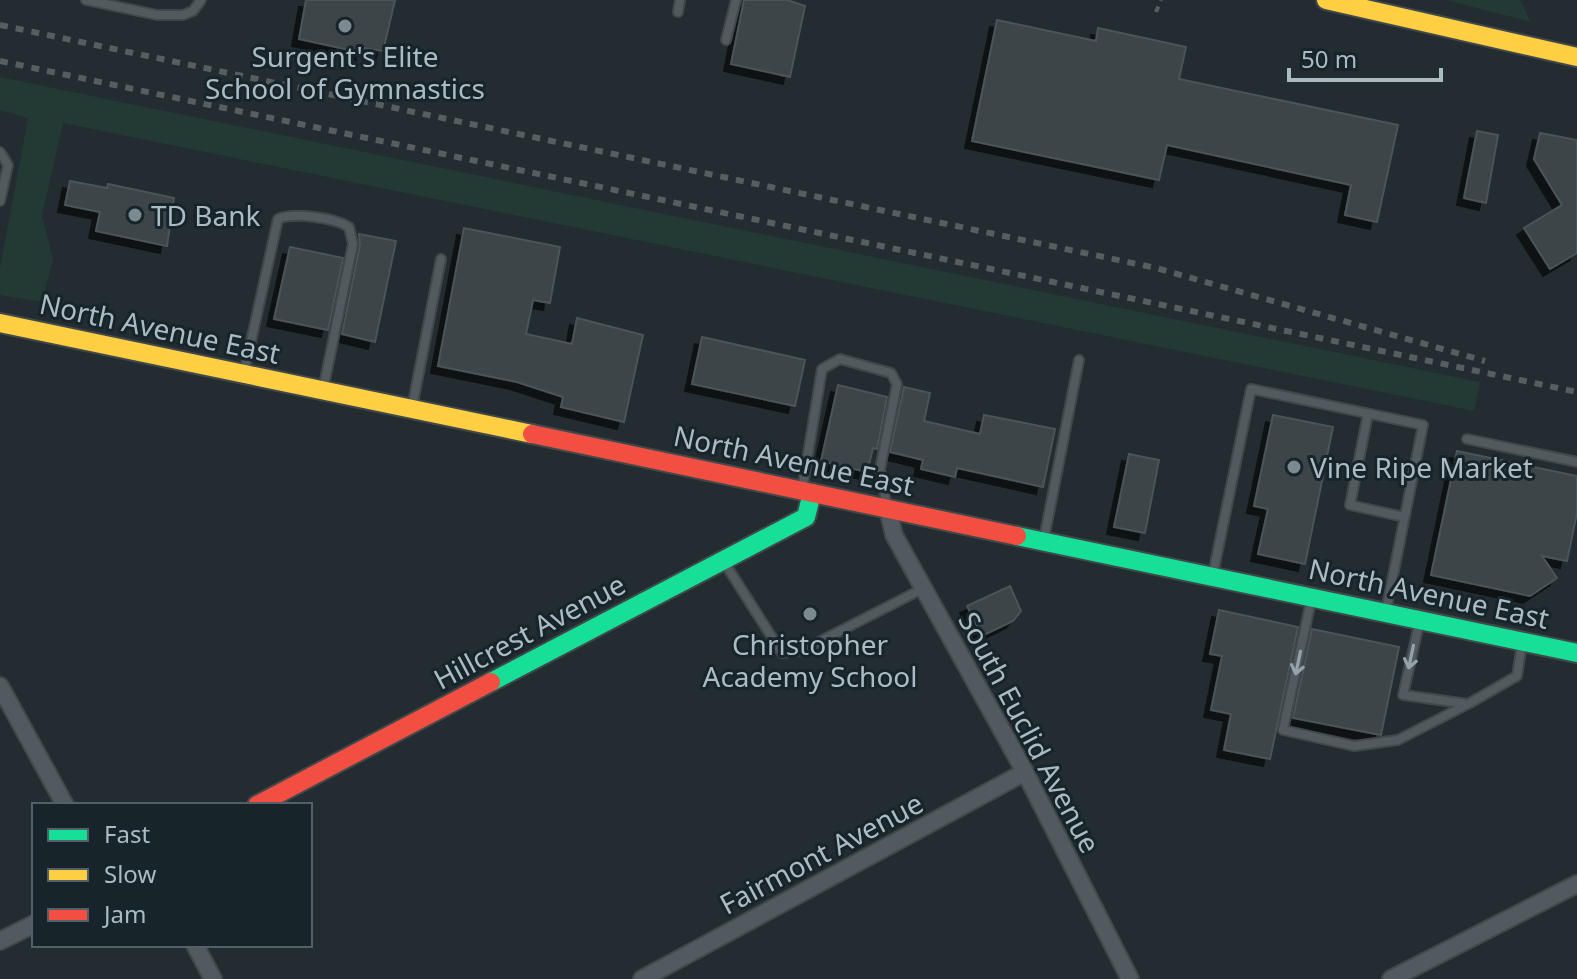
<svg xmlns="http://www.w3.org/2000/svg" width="1577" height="979" font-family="'Noto Sans',sans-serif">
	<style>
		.green { fill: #223934 }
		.building { fill: #3c4448; stroke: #4a5459; stroke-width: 2; filter: url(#shadow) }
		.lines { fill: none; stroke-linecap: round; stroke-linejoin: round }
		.lane-casing { stroke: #40484b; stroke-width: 12 }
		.street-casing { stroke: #40484b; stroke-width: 20 }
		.fast-casing { stroke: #40484b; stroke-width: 22 }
		.slow-casing { stroke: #40484b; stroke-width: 22 }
		.jam-casing { stroke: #40484b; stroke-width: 22 }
		.path { stroke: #555f62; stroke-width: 4; stroke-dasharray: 6 6; stroke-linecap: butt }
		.lane { stroke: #525a5f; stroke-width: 8 }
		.street { stroke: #525a5f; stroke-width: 16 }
		.fast { stroke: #16e098; stroke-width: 18 }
		.slow { stroke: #ffcf43; stroke-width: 18 }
		.jam { stroke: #f24e42; stroke-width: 18 }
		.rail { stroke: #565e62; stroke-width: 6; stroke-dasharray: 8 8; stroke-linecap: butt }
		.oneway { stroke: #94a3ab }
		.poi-dot { fill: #7b8990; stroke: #17252b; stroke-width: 3 }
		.labels { text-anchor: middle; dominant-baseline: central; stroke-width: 6; stroke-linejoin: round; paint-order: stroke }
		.poi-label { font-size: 28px; fill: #aabbc4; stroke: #17252b }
		.street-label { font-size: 28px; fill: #aabbc4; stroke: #17252b }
	</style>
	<defs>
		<filter id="shadow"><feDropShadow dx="-7" dy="7" stdDeviation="0" flood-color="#0009"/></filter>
	</defs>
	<rect width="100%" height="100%" fill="#232c30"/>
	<!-- green -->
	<path class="green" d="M1446 0H1520L1531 22Z
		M0 77 1480 382 1474 411 63 123 42 216 53 259 42 302 0 295V268L28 118 0 110Z"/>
	<!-- building -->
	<path class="building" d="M306 0H395L383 51 362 48 363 53 299 39Z
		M744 0H787L805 6 790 77 731 64Z
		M997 20 1096 41 1098 28 1186 47 1179 79 1398 125 1377 222 1345 215 1351 185 1167 145 1159 180 972 141Z
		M1477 131 1498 135 1486 203 1464 198Z
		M1540 133 1577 140V253L1550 269 1524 228 1562 205 1534 159Z
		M70 181 107 188 108 184 174 198 167 246 96 231 100 212 65 205Z
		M464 228 560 247 550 303 533 300 526 334 572 344 577 318 643 335 624 422 561 407 563 397 517 382 438 366Z
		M359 234 396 241 375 342 342 334 360 245Z
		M290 247 343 258 328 330 274 319Z
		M702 337 805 360 795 406 692 384Z
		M838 385 887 397 877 449 873 448 867 472 821 461Z
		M904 387 930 393 924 421 980 434 984 415 1055 429 1043 487 957 468 955 477 921 469 923 460 890 452Z
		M1273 415 1333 427 1305 564 1258 554 1268 509 1254 506Z
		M1457 451 1577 476V513L1567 561 1542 556 1557 578 1530 596 1431 575Z
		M1129 454 1159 460 1145 533 1114 527Z
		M1010 586 1021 611 1013 621 982 636 967 606Z
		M1219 610 1298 627 1270 759 1224 750 1231 714 1211 710 1222 656 1210 654Z
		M1312 629 1399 647 1381 735 1293 718Z"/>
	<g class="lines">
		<!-- lane casing -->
		<g class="lane-casing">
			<path id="lane" d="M86 0 157 15H183L193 11 201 0
				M678 12 680 0
				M726 40 736 0
				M0 152 8 165 0 201
				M244 373 278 219C294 212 335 218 349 227L353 244 323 390
				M412 408 441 259
				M1368 414 1350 505 1404 517
				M1467 439 1577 462
				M802 490 822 369 840 359 891 373 897 384 880 469 887 507
				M1044 539 1079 360
				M724 562 782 653 803 650 924 588
				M1213 574 1251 389 1423 425 1386 611
				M1311 601 1283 730 1354 746 1398 740 1468 704
				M1420 620 1403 695 1468 704 1517 676 1522 644"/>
		</g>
		<!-- street casing -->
		<g class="street-casing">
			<path id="street" d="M888 509 894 535 1025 772 1130 979
				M0 686 65 805
				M0 941 34 924
				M195 945 213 979
				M642 979 1025 772
				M1391 979 1577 884"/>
		</g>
		<!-- fast casing -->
		<g class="fast-casing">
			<path id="fast" d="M1017 536 1577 653
				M491 682 806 517 812 493"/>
		</g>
		<!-- slow casing -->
		<g class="slow-casing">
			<path id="slow" d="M1326 0 1577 57
				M0 323 532 434"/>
		</g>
		<!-- jam casing -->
		<g class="jam-casing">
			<path id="jam" d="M532 434 1017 536
				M257 805 491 682"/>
		</g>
		<!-- path -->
		<path class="path" d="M1156 12 1161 0"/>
		<!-- lane -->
		<use href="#lane" class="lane"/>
		<!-- street -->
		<use href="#street" class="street"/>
		<!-- fast -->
		<use href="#fast" class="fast"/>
		<!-- slow -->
		<use href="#slow" class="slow"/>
		<!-- jam -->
		<use href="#jam" class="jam"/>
		<!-- rail -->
		<path class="rail" d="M0 25 1156 268 1485 361
			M0 61 1577 392"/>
	</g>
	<!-- one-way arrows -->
	<defs><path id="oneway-shaft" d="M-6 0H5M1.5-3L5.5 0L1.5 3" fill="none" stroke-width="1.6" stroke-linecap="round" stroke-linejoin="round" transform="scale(2)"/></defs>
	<g class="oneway">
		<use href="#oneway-shaft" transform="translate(1411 657) rotate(102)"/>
		<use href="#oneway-shaft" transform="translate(1298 663) rotate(102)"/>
	</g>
	<!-- markers -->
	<g class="poi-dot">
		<circle cx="345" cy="26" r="8"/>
		<circle cx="135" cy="215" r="8"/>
		<circle cx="1294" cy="467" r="8"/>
		<circle cx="810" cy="614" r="8"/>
	</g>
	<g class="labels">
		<!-- poi labels -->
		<g class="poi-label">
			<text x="345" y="56">Surgent's Elite<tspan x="345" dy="32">School of Gymnastics</tspan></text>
			<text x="151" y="215" text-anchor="start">TD Bank</text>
			<text x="1310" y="467" text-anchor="start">Vine Ripe Market</text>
			<text x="810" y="644">Christopher<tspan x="810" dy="32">Academy School</tspan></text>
		</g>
		<!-- street labels -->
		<g class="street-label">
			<text transform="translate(160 328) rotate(12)">North Avenue East</text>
			<text transform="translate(794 460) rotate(12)">North Avenue East</text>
			<text transform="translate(1429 593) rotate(12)">North Avenue East</text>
			<text transform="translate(529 631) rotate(-28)">Hillcrest Avenue</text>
			<text transform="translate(1030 732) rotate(62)">South Euclid Avenue</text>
			<text transform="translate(821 853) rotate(-28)">Fairmont Avenue</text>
		</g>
	</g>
	<!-- legend -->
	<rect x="32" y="803" width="280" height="144" fill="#17252b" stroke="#526168" stroke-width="2"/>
	<rect x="48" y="829" width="40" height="12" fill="#16e098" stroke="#526168" stroke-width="2"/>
	<text x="104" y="843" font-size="24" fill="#aabbc4">Fast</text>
	<rect x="48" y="869" width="40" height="12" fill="#ffcf43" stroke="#526168" stroke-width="2"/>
	<text x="104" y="883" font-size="24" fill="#aabbc4">Slow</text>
	<rect x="48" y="909" width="40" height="12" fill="#f24e42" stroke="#526168" stroke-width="2"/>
	<text x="104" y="923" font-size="24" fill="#aabbc4">Jam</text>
	<!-- scale -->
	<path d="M1289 68v12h152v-12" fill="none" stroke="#aabbc4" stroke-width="4"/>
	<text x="1301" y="68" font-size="24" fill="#aabbc4" stroke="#17252b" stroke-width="6" paint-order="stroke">50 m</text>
</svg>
